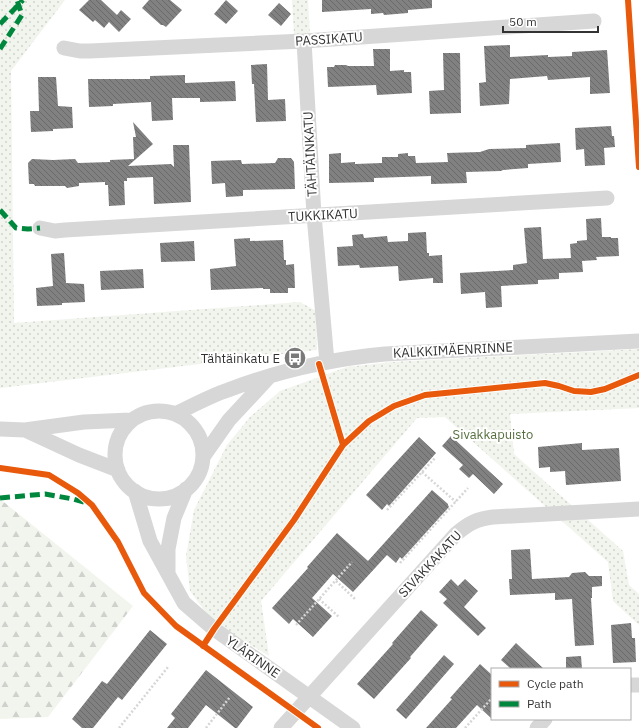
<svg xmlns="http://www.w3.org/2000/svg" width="639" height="728" font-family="'IBM Plex Sans',sans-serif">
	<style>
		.green { fill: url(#green-dots) }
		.forest { fill: url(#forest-firs) }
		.building { fill: url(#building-back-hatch) }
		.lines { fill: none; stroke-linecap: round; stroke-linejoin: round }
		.path { stroke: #d6d6d6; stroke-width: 2.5; stroke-dasharray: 2 2; stroke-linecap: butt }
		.minor { stroke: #d7d7d7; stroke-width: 15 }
		.quiet { stroke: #00873e; stroke-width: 5; stroke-dasharray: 10 5; stroke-linecap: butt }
		.cycleway-casing { stroke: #fff; stroke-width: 8 }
		.cycleway { stroke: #e8590c; stroke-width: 6 }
		.labels { text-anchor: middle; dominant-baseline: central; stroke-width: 4; stroke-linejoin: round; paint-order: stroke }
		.street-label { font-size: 13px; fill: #333; stroke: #fff }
		.poi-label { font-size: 13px; fill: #333; stroke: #fff; text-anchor: end }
		.park-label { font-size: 13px; fill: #56703f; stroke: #fff }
	</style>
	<defs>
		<pattern id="green-dots" width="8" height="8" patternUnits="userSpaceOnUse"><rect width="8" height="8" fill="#f1f5ed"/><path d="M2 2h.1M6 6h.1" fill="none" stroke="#cfd2cc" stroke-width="1.8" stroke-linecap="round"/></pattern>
		<pattern id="forest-firs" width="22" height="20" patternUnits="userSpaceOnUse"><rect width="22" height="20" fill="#f1f5ed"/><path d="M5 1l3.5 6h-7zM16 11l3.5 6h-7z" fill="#cfd2cc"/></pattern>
		<pattern id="building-back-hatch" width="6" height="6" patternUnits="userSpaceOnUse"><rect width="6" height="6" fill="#818181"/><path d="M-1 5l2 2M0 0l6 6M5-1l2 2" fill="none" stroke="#6a6a6a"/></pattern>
	</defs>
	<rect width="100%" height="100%" fill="#fff"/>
	<!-- green -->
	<path class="green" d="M0 0H65L11 71 14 323 300 302 316 311 317 350 0 388Z
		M292 0H308L310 35H294Z
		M639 349V408L510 414 514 454 623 551 629 585 639 594V625L613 601 608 562 445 417 417 418 261 601 269 656 234 635 207 614 190 591 186 556 194 510 227 445 250 417 280 391 347 367 392 362Z"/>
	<!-- forest -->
	<path class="forest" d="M0 499 133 606 48 717 0 719Z"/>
	<!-- building -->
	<path class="building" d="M89 0H101L117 15 121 10 131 19 119 32 109 22 104 28 95 20 93 22 79 10Z
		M149 0H170L182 10 166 27 163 25H161L142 8Z
		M226 0 238 11 226 24 214 14Z
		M322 0H432V8L408 10V13L384 15 383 13 371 14V9L322 12Z
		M279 3 291 14 281 26 268 15Z
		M510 45V57L548 55V57L572 56V52L607 50 610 93 590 94V77L548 80 547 76 510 79 509 104 480 106 479 83 486 82 484 46Z
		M373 49H390V71L404 70V72H411L412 93 377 95 376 85 328 87 327 67H334L335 65H346L348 66H374Z
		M443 53H460L461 113 430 114 429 91 444 90Z
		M267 64 268 100 285 99 286 121 256 122 254 84H252L251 65Z
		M185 75V83L235 81 236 101 200 102V98H172L173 120 152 121 151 102 113 104V106L89 107 88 79H150V76Z
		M38 77H56L58 106 72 107 73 128 53 129V131L31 132 30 111H39Z
		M133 122 153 144 128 166 171 164 174 167 173 145H189L191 202 154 204 153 177 127 178V181H124L125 205 109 206 108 185H105V182L79 183V186L67 188 65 186H35L34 184H29L28 163 32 159 53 160 75 159 78 163 110 162V160L134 159 133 137H136Z
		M611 126 612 136H614L615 147 604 148 605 165 585 166 584 149 576 150 575 128Z
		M560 143 561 162 528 164V168L503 170 501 171 466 172 467 183 431 184V176L374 178V182L329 183V154L341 153V163L355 162V164L382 163V157H398V154L408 153V156H415L416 163 448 162 447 153 480 152 489 149 526 148V145Z
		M278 158H291L294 162 295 189 243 190V196L226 197 225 183 212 184 211 161 241 160 242 164 275 163Z
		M601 218 602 237H611V238H618L619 256 596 257 597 260 582 261 583 272 559 273V279L538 280V284L501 286 502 307 486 308 485 292 461 294 460 273 513 270V265L527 263 524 228 541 227 543 259 571 258 570 244 577 243V241L587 240 586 219Z
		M426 232 427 253H429V256L442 255 443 283H433V278L399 281 398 266 360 268 359 265 338 266 337 247 353 246 352 235 363 234 364 238 387 236 388 242 408 241V233Z
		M250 238V241L283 240 284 260H286V265L294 264 295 288H288V293H270V289H263V288L211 290 210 269 236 266 234 239Z
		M194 241 195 261 161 262 160 243Z
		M64 253 66 283 84 284 85 302 62 303V305L37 306 36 288 53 286 51 254Z
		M143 269 144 288 101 290 100 271Z
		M451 436 503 484 494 494 473 474 469 478 459 469 463 465 442 446Z
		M419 437 436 453 389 506 387 504 382 510 366 495Z
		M582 443V450L619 448 621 481 566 485 565 471 550 472V467L539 468 538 447Z
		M432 490 448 504V505L449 507 402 559 400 557 396 563 387 555 353 592 333 574 312 598 332 616 313 637 293 619 289 624 272 608 308 568 307 567 337 533 368 561Z
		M530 549 532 579 569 577 572 573 585 572 589 576H602V586L592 587V598H591L594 645 575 646 572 599 555 600V593L510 595 509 579H512L511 550Z
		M451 579 458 586 465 579 478 591 464 607 486 628 478 636 443 603 447 599 439 592Z
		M421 610 438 625 410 657 411 658 374 699 357 684 393 644 392 643Z
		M631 623 632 638H635L636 662 613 663 611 625Z
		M150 630 167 644 122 700 118 697 93 728H82L72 719 102 681 107 684Z
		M516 643 544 669H511L501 660Z
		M444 655 454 664 406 719 396 710Z
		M581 656 582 669H566V657Z
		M480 664 492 675V719L477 705 456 728H426L452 699 450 698Z
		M206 670 253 707 237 728H235L206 705 188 728H167L175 718 171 714Z"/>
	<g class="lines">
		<!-- path -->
		<path class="path" d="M422 472 456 502
			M387 510 435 458
			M400 563 468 488
			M336 581 355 599
			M319 599 339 617
			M296 625 352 562
			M119 728 168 667
			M206 728 230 697
			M465 728 492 698"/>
		<!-- minor -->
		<path class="minor" d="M304 41 314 215 327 362
			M64 48 80 51H90L304 41 594 21
			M40 228 55 231 65 230 607 198
			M115 455a44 44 0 1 1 88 0a44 44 0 1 1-88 0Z
			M175 414C192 406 210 396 228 390 278 371 331 359 385 354L639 341
			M0 429 25 430 84 422 131 420
			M25 430 79 455 118 470
			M203 457 229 420 269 377
			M135 491 150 541 184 603 214 629 353 728
			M168 571V549L174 518 186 489
			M630 685H639
			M281 728 456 534C469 523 477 519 493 517L639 509
			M537 728 545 719"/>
		<!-- quiet -->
		<path class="quiet" d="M0 24 23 0
			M0 49 22 15 17 0
			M0 210 16 228 28 229 40 228
			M0 498 45 494 73 499 87 503"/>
		<!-- cycleway casing -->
		<g class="cycleway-casing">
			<path id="cycleway" d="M628 0 639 167
				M319 364 343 445
				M0 468 49 475 78 493 92 505 118 542 144 593 176 626 318 728
				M203 646 214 629 294 520 343 445 369 421 394 406 425 395 545 383 559 386 574 391 591 392 605 389 639 375"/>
		</g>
		<!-- cycleway -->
		<use href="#cycleway" class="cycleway"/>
	</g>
	<!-- icons -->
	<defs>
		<g id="bus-disc" transform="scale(1.15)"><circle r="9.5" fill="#7a7a7a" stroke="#fff"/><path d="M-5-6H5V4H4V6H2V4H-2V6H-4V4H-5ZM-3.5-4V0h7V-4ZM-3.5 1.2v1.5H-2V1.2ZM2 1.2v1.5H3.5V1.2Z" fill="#fff"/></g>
	</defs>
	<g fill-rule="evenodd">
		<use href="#bus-disc" x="295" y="358"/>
	</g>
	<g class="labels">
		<!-- street labels -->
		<g class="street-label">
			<text transform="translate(329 39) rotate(-4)">PASSIKATU</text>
			<text transform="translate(310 154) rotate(-93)">TÄHTÄINKATU</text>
			<text transform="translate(323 215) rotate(-3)">TUKKIKATU</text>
			<text transform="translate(453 350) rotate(-3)">KALKKIMÄENRINNE</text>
			<text transform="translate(430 564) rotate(-47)">SIVAKKAKATU</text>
			<text transform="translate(253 657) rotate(35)">YLÄRINNE</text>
		</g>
		<!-- poi labels -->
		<g class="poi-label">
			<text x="280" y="358">Tähtäinkatu E</text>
		</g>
		<!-- park labels -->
		<g class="park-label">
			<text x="493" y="434">Sivakkapuisto</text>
		</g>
	</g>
	<!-- legend -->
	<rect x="491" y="668" width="140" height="52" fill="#ffffff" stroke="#adadad"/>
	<rect x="499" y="681" width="20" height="6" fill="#e8590c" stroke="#adadad"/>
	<text x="527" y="688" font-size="12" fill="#333333">Cycle path</text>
	<rect x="499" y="701" width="20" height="6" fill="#00873e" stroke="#adadad"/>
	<text x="527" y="708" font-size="12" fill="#333333">Path</text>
	<!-- scale -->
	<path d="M503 26v6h95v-6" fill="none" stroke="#333333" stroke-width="2"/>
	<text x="509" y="26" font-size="12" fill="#333333" stroke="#ffffff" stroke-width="3" paint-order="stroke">50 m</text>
</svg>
